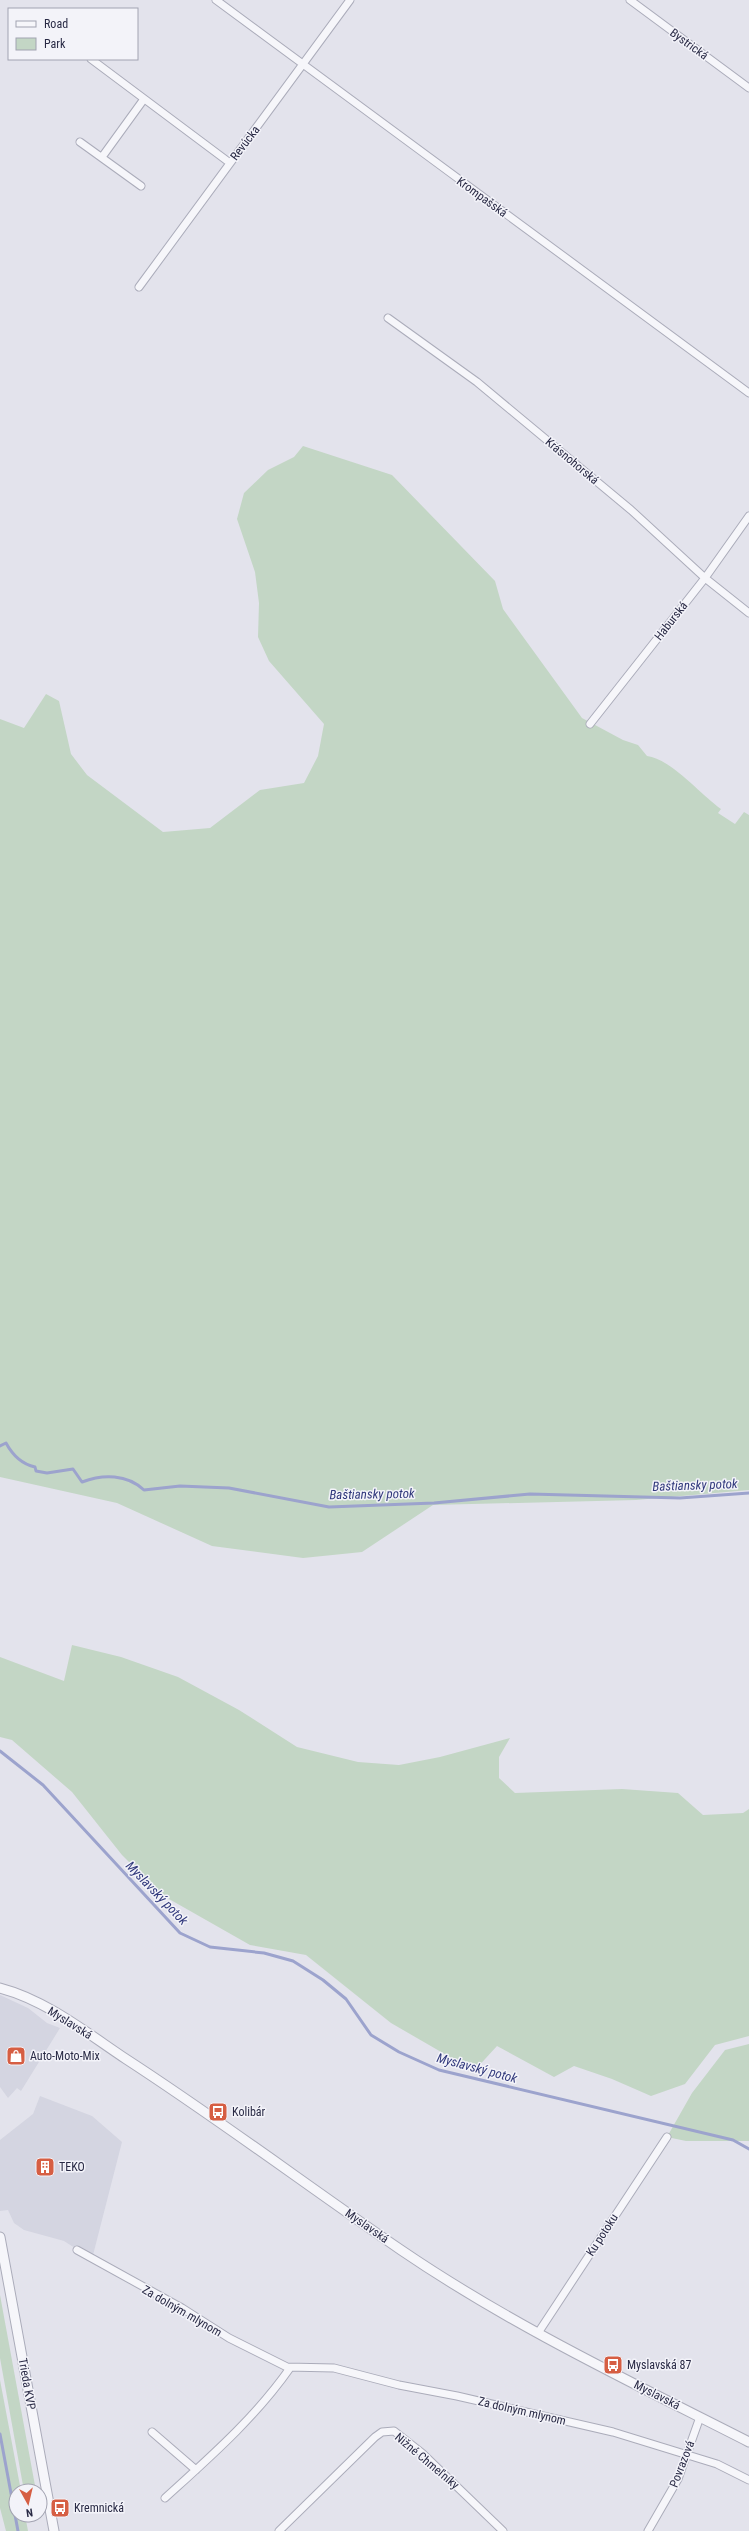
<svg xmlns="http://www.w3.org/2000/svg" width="749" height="2531" font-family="'Roboto Condensed',sans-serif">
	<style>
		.built { fill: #d4d5e1 }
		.green { fill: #c3d6c5 }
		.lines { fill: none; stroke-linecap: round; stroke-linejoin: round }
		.stream { stroke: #9ca3cd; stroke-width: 3 }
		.minor-casing { stroke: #abacba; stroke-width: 9 }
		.tertiary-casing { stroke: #abacba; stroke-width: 11 }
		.minor { stroke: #f6f6fa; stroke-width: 7 }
		.tertiary { stroke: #f6f6fa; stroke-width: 9 }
		.labels { text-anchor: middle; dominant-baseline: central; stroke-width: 3; stroke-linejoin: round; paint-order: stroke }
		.street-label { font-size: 12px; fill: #292a45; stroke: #f3f3f9 }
		.poi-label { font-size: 12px; fill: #292a45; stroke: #f3f3f9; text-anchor: start }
		.water-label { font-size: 13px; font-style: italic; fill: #31397c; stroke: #f3f3f9 }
	</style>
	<rect width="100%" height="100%" fill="#e3e3ec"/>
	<!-- built -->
	<path class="built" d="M0 1995 28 2008 47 2023 60 2028 21 2091 17 2088 8 2098 0 2087Z
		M40 2096 92 2116 122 2142 92 2259 64 2241 24 2230 14 2223 8 2210 0 2211V2140L33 2114Z"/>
	<!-- green -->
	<path class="green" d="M303 446 392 475 495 581 503 609 582 718 623 740 638 745 647 756C671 759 700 794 721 809L718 813 735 824 744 812 749 815V1490L636 1500 433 1505 362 1552 303 1558 212 1546 117 1503 0 1477V719L24 728 46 694 59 701 71 754 87 775 163 832 210 828 260 790 304 783 318 756 324 724 269 661 258 637 259 603 255 572 237 519 244 493 268 470 294 457Z
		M72 1645 121 1657 178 1677 239 1710 297 1747 358 1762 399 1765 440 1757 510 1738 499 1757V1778L515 1793 622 1789 678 1793 703 1815 743 1813 749 1809V2036L715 2045 685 2084 651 2096 612 2079 574 2066 554 2077 497 2046 474 2071 391 2023 306 1955 250 1945 162 1895 122 1855 72 1792 12 1740 0 1737V1657L64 1681Z
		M749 2044V2141H686L667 2137 692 2093 725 2050Z
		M0 2295 36 2491H24L0 2358Z
		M0 2380 21 2491H16V2515H25L28 2531H6L0 2508Z"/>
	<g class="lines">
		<!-- stream -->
		<path class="stream" d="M0 1446 6 1443C12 1454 21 1464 35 1467L36 1471 47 1473 73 1469 82 1482C103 1474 127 1474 144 1490L180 1486 229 1488 329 1507 434 1503 530 1494 680 1498 749 1493
			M0 1751 43 1785 180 1933 210 1947 264 1953 293 1961 323 1980 346 1999 371 2035 399 2052 439 2070 733 2140 749 2149
			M0 2434 18 2531"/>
		<!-- minor casing -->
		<g class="minor-casing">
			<path id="minor" d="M216 0 749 393
				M630 0 749 88
				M91 59 230 163
				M80 142 141 186
				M102 157 144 99
				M139 287 350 0
				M388 318 477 382 631 510 705 578 749 613
				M590 724 705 578 749 516
				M77 2250 182 2308 229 2338 287 2367 334 2368 399 2385 457 2396 613 2432 717 2464 749 2480
				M538 2333 667 2137
				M152 2432 196 2470
				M165 2498C209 2458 255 2418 290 2368
				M279 2531 375 2437 382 2432 394 2431 422 2453 503 2531
				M648 2531 678 2479 700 2417"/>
		</g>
		<!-- tertiary casing -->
		<g class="tertiary-casing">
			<path id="tertiary" d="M0 1988C46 2000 87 2033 126 2059 220 2120 309 2187 401 2250 511 2325 631 2382 749 2442
				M0 2237 54 2531"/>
		</g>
		<!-- minor -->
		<use href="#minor" class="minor"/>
		<!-- tertiary -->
		<use href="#tertiary" class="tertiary"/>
	</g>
	<!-- icons -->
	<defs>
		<g id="shop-square" transform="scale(1)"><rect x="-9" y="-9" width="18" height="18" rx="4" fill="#d65e43" stroke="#f3f3f9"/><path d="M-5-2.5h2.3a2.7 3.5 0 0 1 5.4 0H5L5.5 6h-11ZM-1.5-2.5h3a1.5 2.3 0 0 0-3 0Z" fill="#fff"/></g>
		<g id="bus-square" transform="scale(1)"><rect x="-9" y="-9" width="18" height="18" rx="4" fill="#d65e43" stroke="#f3f3f9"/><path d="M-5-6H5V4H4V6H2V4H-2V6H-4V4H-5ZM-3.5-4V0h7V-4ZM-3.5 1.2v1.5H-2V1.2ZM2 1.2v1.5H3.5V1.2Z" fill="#fff"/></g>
		<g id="building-square" transform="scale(1)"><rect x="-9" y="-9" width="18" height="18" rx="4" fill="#d65e43" stroke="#f3f3f9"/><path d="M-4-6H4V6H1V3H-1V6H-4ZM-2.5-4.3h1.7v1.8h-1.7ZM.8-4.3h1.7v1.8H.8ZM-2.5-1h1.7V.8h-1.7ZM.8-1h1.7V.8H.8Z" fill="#fff"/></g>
	</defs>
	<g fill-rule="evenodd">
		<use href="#shop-square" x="16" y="2056"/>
		<use href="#bus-square" x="218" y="2112"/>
		<use href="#building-square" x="45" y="2167"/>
		<use href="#bus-square" x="613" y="2365"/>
		<use href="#bus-square" x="60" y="2508"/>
	</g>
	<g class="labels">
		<!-- street labels -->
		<g class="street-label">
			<text transform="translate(689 44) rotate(36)">Bystrická</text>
			<text transform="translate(245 143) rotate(-53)">Revúcka</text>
			<text transform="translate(482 197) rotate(36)">Krompašská</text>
			<text transform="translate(572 461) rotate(40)">Krásnohorská</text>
			<text transform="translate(671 621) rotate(-52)">Haburská</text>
			<text transform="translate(70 2023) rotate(32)">Myslavská</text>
			<text transform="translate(367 2226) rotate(35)">Myslavská</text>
			<text transform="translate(602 2235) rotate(-57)">Ku potoku</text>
			<text transform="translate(182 2311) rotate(30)">Za dolným mlynom</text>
			<text transform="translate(27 2384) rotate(80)">Trieda KVP</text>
			<text transform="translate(657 2395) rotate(27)">Myslavská</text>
			<text transform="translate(522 2411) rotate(13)">Za dolným mlynom</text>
			<text transform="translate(427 2461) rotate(40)">Nižné Chmeľníky</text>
			<text transform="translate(682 2464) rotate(-69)">Povrazová</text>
		</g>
		<!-- poi labels -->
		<g class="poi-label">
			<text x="30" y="2056">Auto-Moto-Mix</text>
			<text x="232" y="2112">Kolibár</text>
			<text x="59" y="2167">TEKO</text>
			<text x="627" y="2365">Myslavská 87</text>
			<text x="74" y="2508">Kremnická</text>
		</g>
		<!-- water labels -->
		<g class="water-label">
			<text transform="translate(695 1485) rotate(-2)">Baštiansky potok</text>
			<text transform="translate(372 1494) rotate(-1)">Baštiansky potok</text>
			<text transform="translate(157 1893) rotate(46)">Myslavský potok</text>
			<text transform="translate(477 2068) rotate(15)">Myslavský potok</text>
		</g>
	</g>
	<!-- legend -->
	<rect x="8" y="8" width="130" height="52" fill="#f3f3f9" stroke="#a2a3b1"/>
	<rect x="16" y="21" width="20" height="6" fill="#f6f6fa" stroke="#a2a3b1"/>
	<text x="44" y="28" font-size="12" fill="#292a45">Road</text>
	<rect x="16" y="38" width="20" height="12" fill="#c3d6c5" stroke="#a2a3b1"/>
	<text x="44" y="48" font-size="12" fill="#292a45">Park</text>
	<!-- north arrow -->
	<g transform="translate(28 2503) rotate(172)"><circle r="19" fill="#f3f3f9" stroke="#a2a3b1"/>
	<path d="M0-3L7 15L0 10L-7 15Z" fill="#d65e43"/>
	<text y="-6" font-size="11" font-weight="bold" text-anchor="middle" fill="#292a45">N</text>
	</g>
</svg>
